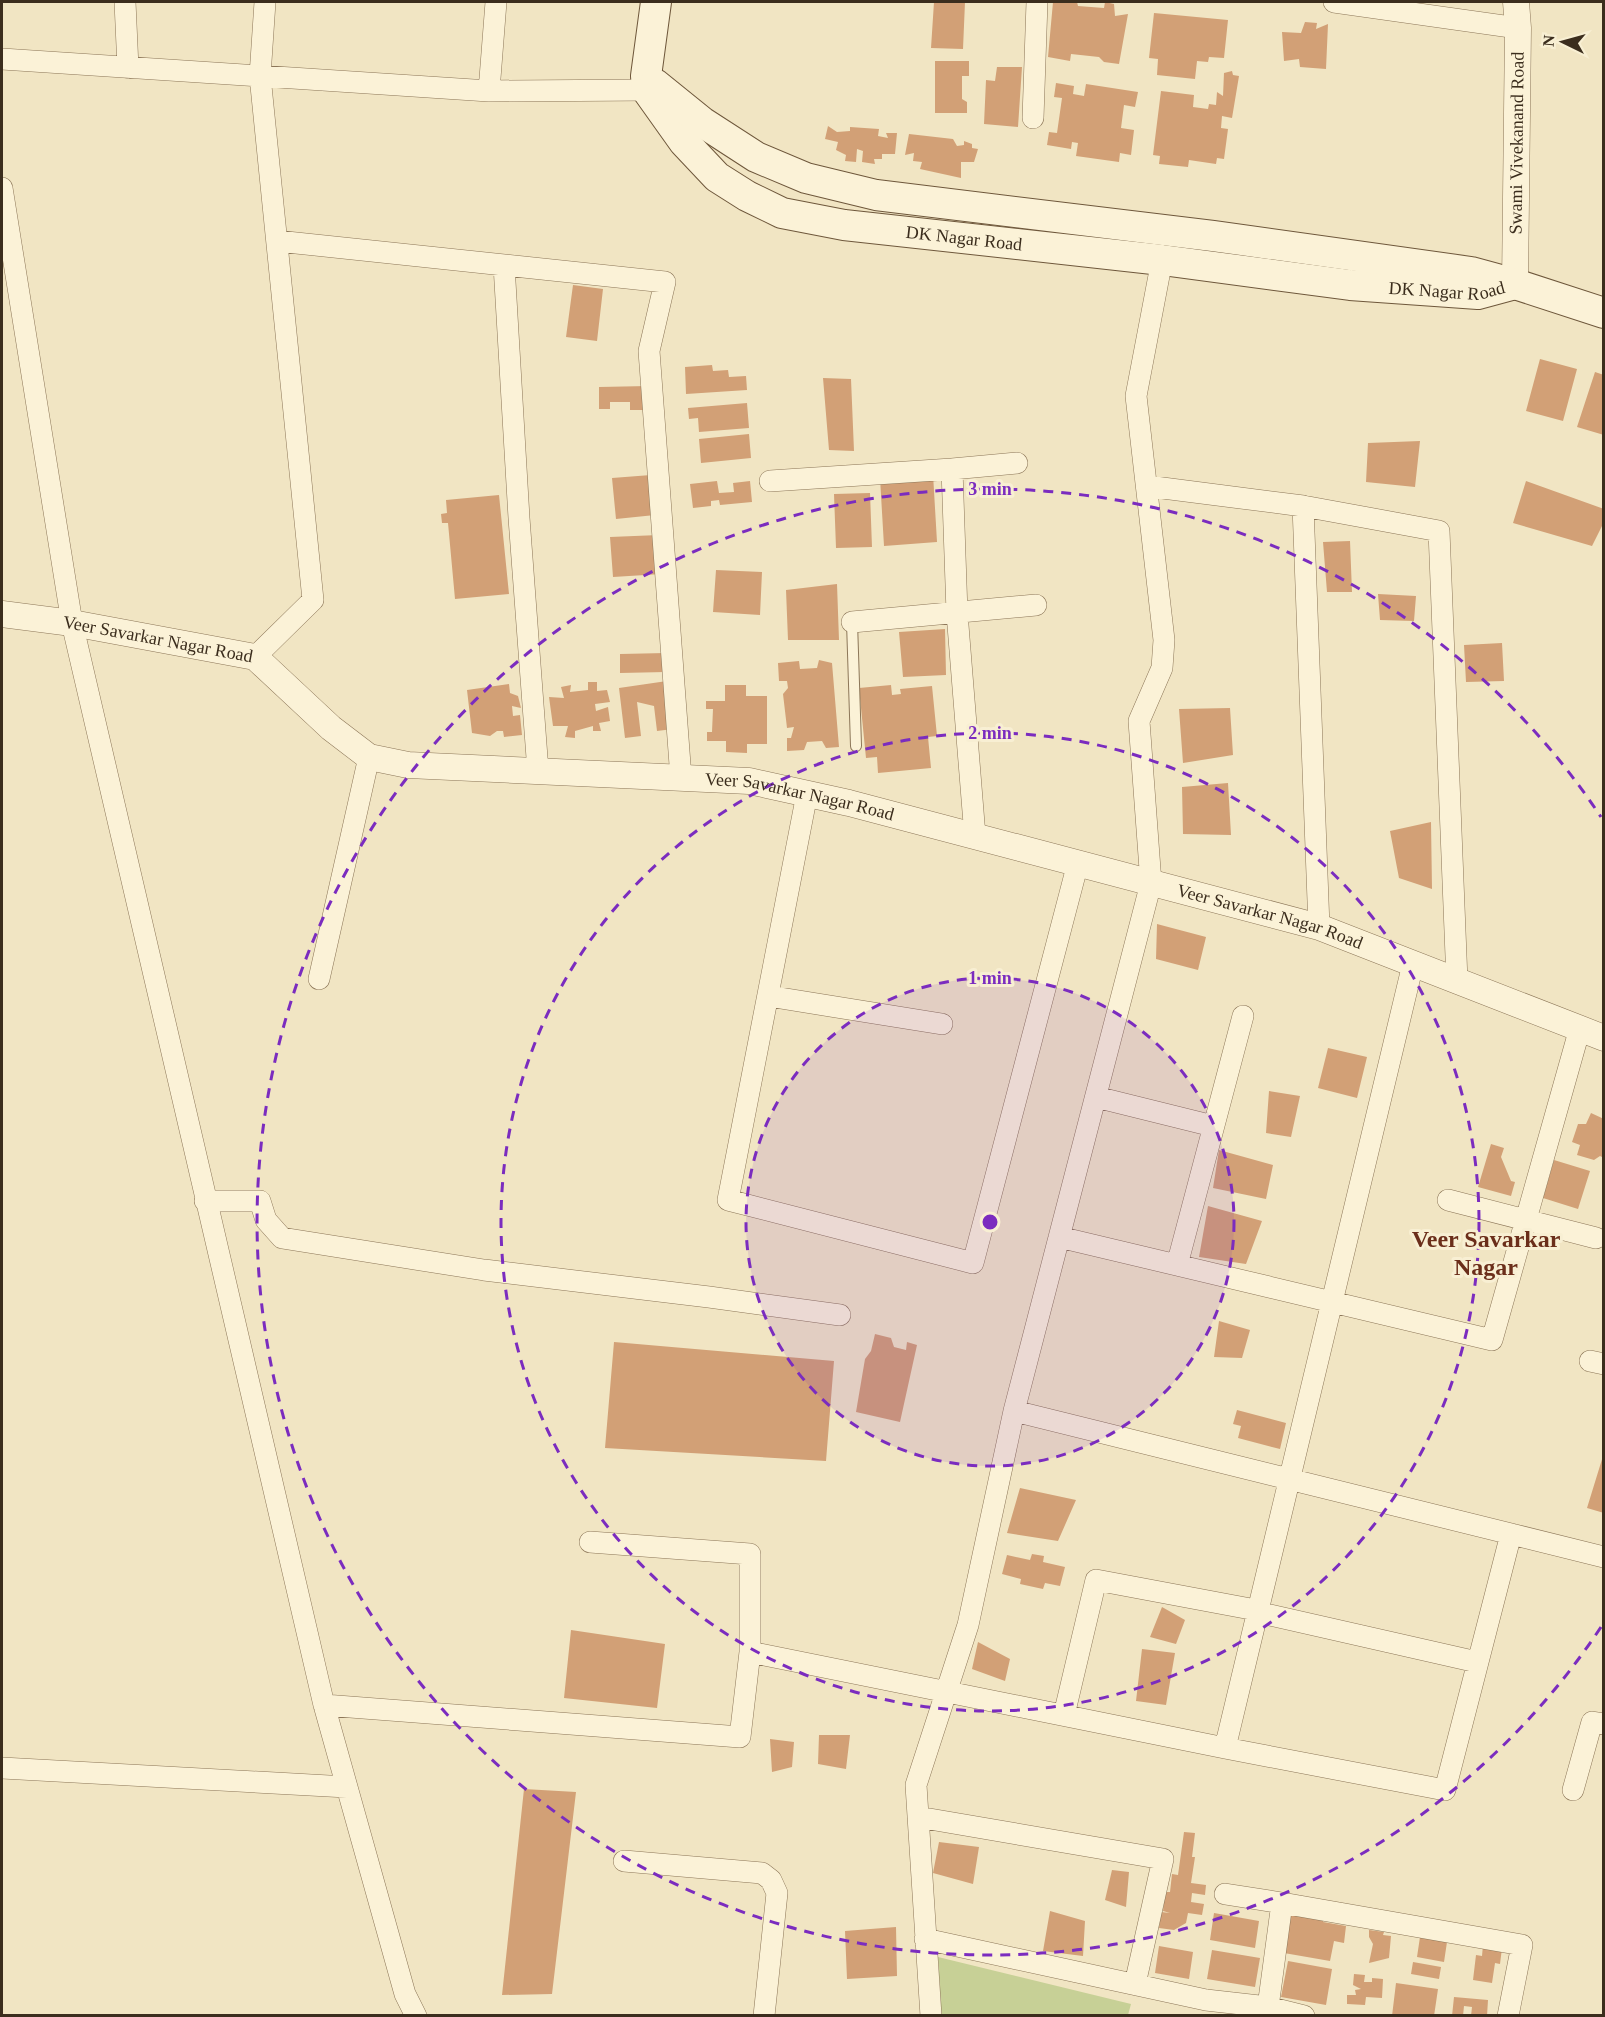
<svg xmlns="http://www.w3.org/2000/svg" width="1605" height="2017" font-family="Georgia,serif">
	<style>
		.green { fill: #c7d096 }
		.building { fill: #d2a076 }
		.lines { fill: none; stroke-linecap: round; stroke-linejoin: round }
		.service-casing { stroke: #8c7658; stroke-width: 12 }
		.minor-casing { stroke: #8c7658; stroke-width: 22 }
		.tertiary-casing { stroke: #8c7658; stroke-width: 27 }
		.secondary-casing { stroke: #6e573b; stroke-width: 32 }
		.service { stroke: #fbf2d7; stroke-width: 10 }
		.minor { stroke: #fbf2d7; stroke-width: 21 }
		.tertiary { stroke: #fbf2d7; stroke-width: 26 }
		.secondary { stroke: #fbf2d7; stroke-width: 30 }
		.ring { fill: none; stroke: #7b2cbf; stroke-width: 3; stroke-dasharray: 10 8 }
		.labels { text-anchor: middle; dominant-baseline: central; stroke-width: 6; stroke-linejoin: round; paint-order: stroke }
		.street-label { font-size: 18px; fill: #3b2d1d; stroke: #f8efd3 }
		.district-label { font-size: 24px; font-weight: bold; fill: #6b2e1a; stroke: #f8efd3 }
		.centre { fill: #7b2cbf; stroke: #f8efd3; stroke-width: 3 }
		.ring-label { font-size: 18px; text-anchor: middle; font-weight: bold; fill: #7b2cbf; stroke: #f8efd3; stroke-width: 6; stroke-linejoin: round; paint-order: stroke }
	</style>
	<rect width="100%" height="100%" fill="#f1e5c3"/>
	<!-- green -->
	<path class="green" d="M938 1957 1131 2004 1128 2015H941Z"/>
	<!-- building -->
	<path class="building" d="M934 2H965L963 49 931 48Z
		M1053 2H1077L1078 6 1104 8 1105 2 1114 4 1115 16 1128 14 1119 64 1104 62 1099 57 1071 54 1070 61 1048 57Z
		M1154 13 1228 20 1224 58 1209 57 1208 62 1197 61 1195 79 1157 75 1158 59 1149 58Z
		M1305 22 1317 23 1316 29 1328 24 1326 69 1300 67 1299 59 1284 61 1282 32 1301 33Z
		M935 61H969V76H962V99L967 102V113H935Z
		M997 67H1022L1018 127 984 124 986 80 995 81Z
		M1232 71 1233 75 1239 76 1232 118 1222 116 1221 128 1228 129 1224 159 1217 158 1216 164 1189 160 1188 167 1159 164 1160 156 1153 155 1161 91 1194 95 1193 107 1208 109 1209 104 1216 105 1217 92 1223 96 1224 73Z
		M1056 83 1074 86 1073 94 1084 96 1086 84 1138 92 1135 107 1124 105 1121 128 1134 130 1131 155 1120 153 1119 162 1076 156 1078 143 1072 142 1071 149 1047 145 1049 132 1057 133 1062 98 1054 97Z
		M828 126 837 132 850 131V127L879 129 878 136 888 138 886 133H897L895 154H882V159H874L875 164 862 162 863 151 857 149 856 162 845 161 846 155 836 150 838 142 825 139Z
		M909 134 953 139 957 146 964 145V141L972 144V148L978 149 974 162H961V178L920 169 922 162 913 161 914 153 905 155Z
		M573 285 603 289 597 341 566 337Z
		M1540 359 1577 369 1563 421 1526 411Z
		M712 365 713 371 728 370 729 377 746 376 747 390 686 394 685 367Z
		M1595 372 1604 375V435L1577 427Z
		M823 378 851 379 854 451 829 450Z
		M648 386V410H630V402H610V409H599V387Z
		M747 403 749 428 699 432 698 418 689 419 688 408Z
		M749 434 751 458 701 463 699 439Z
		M1420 441 1415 487 1366 482 1368 443Z
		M933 474 937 542 884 546 880 478Z
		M651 475 655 515 616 519 612 478Z
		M717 481 719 493 734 492 733 483 750 481 752 502 720 505 719 500 711 501V506L693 508 690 484Z
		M1526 481 1604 509V522L1592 546 1513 523Z
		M870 493 872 547 836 548 834 494Z
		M499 495 509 594 455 599 448 523H442L441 514 447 513 446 500Z
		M659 535 661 574 613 577 610 537Z
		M1350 541 1352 592H1327L1323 542Z
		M716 570 762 572 760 615 713 612Z
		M837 584 839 640H788L786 590Z
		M1378 594 1416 596 1414 621 1380 620Z
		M945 629 946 675 903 677 899 632Z
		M1502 643 1504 681 1466 682 1464 645Z
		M666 653V672L620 673V654Z
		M819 660 832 663 839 747 826 748 822 741 807 742 804 750 787 751V738H791L794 727 787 728 783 694 788 688 787 681H779L778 663 799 661 800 669 817 668Z
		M667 681 673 729 657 731 654 706 637 702 641 736 625 738 619 688Z
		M588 682H597V691L607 690 610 702 595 704 596 711 608 707 610 721 599 723 601 731H593V726L575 731V738L565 737 568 726H553L549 697 564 698 561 687 571 685 570 692 588 690Z
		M509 684 510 693 518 696 521 708 512 706 513 716 520 715 522 735 504 737 503 731H497L490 736 472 733 467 690Z
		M725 685H746V696H767V744H747V753L726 752V741H707V732H712L713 709H706V701H725Z
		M891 685 892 695 901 694 900 689 932 686 937 736 928 737 931 768 878 773 877 757 866 758 859 688Z
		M1230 708 1233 755 1183 763 1179 709Z
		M1228 783 1231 835 1183 834 1182 787Z
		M1431 822 1432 889 1399 878 1390 831Z
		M1157 924 1206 937 1198 970 1156 959Z
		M1328 1048 1367 1057 1357 1098 1318 1088Z
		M1269 1091 1300 1096 1291 1137 1266 1133Z
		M1591 1113 1604 1119V1158L1600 1156 1594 1160 1577 1155 1580 1145 1572 1142 1578 1124H1586Z
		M1491 1144 1504 1148 1501 1157 1511 1181 1515 1182 1511 1196 1478 1187Z
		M1219 1150 1273 1165 1266 1199 1213 1188Z
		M1554 1160 1590 1171 1578 1209 1543 1198Z
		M1208 1206 1262 1221 1246 1264 1199 1257Z
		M1219 1321 1250 1330 1242 1358 1214 1357Z
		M875 1334 891 1338 894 1347 906 1350 907 1342 917 1345 900 1422 856 1412 865 1359 871 1351Z
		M614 1342 834 1361 826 1461 605 1448Z
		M1237 1410 1286 1423 1280 1449 1238 1438 1241 1426 1233 1424Z
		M1603 1456H1604V1513L1587 1508Z
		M1020 1488 1076 1500 1058 1541 1007 1533Z
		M1032 1554 1044 1556 1043 1562 1065 1567 1060 1586 1045 1583 1043 1589 1020 1584 1021 1579 1002 1574 1007 1555 1030 1560Z
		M1162 1607 1185 1620 1176 1644 1150 1637Z
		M571 1630 665 1644 657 1708 564 1698Z
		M978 1642 1010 1659 1005 1681 972 1669Z
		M1142 1649 1175 1653 1166 1705 1136 1701Z
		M819 1735H850L846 1769 818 1764Z
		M770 1739 794 1742 792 1767 772 1772Z
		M524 1789 576 1792 552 1994 502 1995Z
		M1184 1832 1195 1833 1192 1857H1195L1191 1883 1206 1885 1205 1895 1192 1893 1191 1902 1204 1904 1202 1915 1188 1913 1186 1923 1174 1930 1159 1928 1161 1912 1170 1913 1163 1911 1165 1892H1170L1172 1874 1178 1875Z
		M939 1842 979 1847 973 1884 933 1873Z
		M1112 1870 1129 1872 1126 1907 1105 1900Z
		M1050 1911 1085 1921 1083 1956 1043 1951Z
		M1214 1913 1259 1921 1255 1948 1210 1940Z
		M1291 1913 1324 1918 1323 1922 1346 1926 1344 1943 1334 1941 1330 1961 1284 1953Z
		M896 1927 897 1976 847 1979 845 1931Z
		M1369 1930 1384 1932 1383 1935 1391 1936 1389 1958 1369 1963 1373 1944 1369 1937Z
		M1420 1937 1447 1942 1444 1962 1417 1957Z
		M1483 1945 1502 1948 1500 1964 1495 1963 1492 1983 1473 1980 1476 1955 1482 1956Z
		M1159 1946 1193 1952 1189 1979 1155 1973Z
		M1212 1950 1260 1958 1255 1987 1207 1979Z
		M1288 1961 1332 1969 1326 2005 1281 1997Z
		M1413 1962 1441 1967 1439 1979 1411 1974Z
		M1354 1974 1365 1975 1364 1982H1372V1978L1383 1979 1382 1998 1366 1997 1365 2005 1347 2004V1995H1356L1355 1990 1361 1989 1353 1985Z
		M1396 1983 1438 1989 1434 2016H1392Z
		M1454 1997 1488 2000 1487 2016H1471L1472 2007 1464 2006 1463 2016H1452Z"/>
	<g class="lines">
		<!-- service casing -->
		<g class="service-casing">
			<path id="service" d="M852 622 856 746"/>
		</g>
		<!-- minor casing -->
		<g class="minor-casing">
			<path id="minor" d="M125 2 128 68
				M1334 2 1518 28
				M2 59 489 91 647 90
				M489 91 496 2
				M1033 118 1037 2
				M2 188 72 623 324 1705 405 1994 416 2016
				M277 241 665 282 649 351 681 778
				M504 265 519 518 538 771
				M952 469 957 613 975 836
				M770 481 952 469 1017 463
				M1147 486 1303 506
				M852 622 1036 605
				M255 657 313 600 260 76 265 2
				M807 794 728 1200 973 1263 1078 863
				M1319 927 1303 506 1439 531 1457 981
				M319 979 369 757
				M768 996 942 1024
				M1096 1097 1213 1126
				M1448 1200 1596 1238
				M205 1201H260L266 1220 282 1238 484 1270 709 1297 840 1315
				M1059 1237 1492 1340 1580 1028
				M1177 1265 1243 1016
				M1590 1361 1604 1364
				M1014 1411 1604 1557
				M590 1542 750 1554V1652
				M324 1705 740 1737 750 1652 1225 1748 1445 1790 1511 1534
				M1064 1715 1096 1580 1256 1610 1257 1612 1477 1662
				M1225 1748 1413 964
				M2 1768 347 1787
				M1573 1790 1592 1722 1604 1724
				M918 1817 1163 1859 1135 1984
				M624 1861 762 1873 771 1880 777 1893 764 2016
				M1225 1894 1282 1903
				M925 1939 1206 2000 1268 2007 1304 2016
				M1268 2007 1282 1903 1522 1945 1508 2016
				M931 2016 916 1785 968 1625 1014 1411 1151 883 1139 721 1162 668 1164 640 1136 396 1162 260"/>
		</g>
		<!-- tertiary casing -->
		<g class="tertiary-casing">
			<g id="tertiary">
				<path id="s1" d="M1515 284 1518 28 1516 2"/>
				<path id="s2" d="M2 614 72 623 255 657 331 728 369 757 408 765 749 781 849 803 1319 927 1604 1038"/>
			</g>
		</g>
		<!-- secondary casing -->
		<g class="secondary-casing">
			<g id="secondary">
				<path id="s3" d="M656 2 646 76 647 90 684 142 717 177 747 196 782 213 844 225 1162 260 1350 285 1478 294 1515 284"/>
				<path d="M655 84 702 122 756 157 806 178 876 195 1213 236 1471 272 1515 284 1604 313"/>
			</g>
		</g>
		<!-- service -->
		<use href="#service" class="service"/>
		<!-- minor -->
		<use href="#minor" class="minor"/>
		<!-- tertiary -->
		<use href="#tertiary" class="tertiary"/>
		<!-- secondary -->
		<use href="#secondary" class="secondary"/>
	</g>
	<!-- distance rings -->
	<circle cx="990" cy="1222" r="244" fill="#7b2cbf" fill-opacity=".12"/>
	<g class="ring">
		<circle cx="990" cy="1222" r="244"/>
		<circle cx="990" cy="1222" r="489"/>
		<path d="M1601 1627A733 733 0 1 1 1601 817"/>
	</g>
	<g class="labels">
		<!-- street labels -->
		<g class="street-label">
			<text stroke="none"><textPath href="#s1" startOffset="141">Swami Vivekanand Road</textPath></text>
			<text stroke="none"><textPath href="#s3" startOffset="459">DK Nagar Road</textPath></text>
			<text stroke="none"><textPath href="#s3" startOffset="945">DK Nagar Road</textPath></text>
			<text stroke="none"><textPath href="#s2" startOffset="158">Veer Savarkar Nagar Road</textPath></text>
			<text stroke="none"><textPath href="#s2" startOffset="842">Veer Savarkar Nagar Road</textPath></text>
			<text stroke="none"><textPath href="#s2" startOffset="1328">Veer Savarkar Nagar Road</textPath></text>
		</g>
		<!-- district labels -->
		<g class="district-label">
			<text x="1486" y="1239">Veer Savarkar<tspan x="1486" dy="28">Nagar</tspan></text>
		</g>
	</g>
	<circle cx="990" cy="1222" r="9" class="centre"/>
	<g class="ring-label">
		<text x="990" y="495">3 min</text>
		<text x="990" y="739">2 min</text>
		<text x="990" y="984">1 min</text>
	</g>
	<!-- border -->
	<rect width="1605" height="2017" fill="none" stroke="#3b2d1d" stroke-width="6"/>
	<!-- north arrow -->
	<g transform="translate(1563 42) rotate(275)" stroke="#f8efd3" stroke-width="4.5" paint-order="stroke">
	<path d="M0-4.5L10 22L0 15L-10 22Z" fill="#3b2d1d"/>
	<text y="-9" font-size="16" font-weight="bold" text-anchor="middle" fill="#3b2d1d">N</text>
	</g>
</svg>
